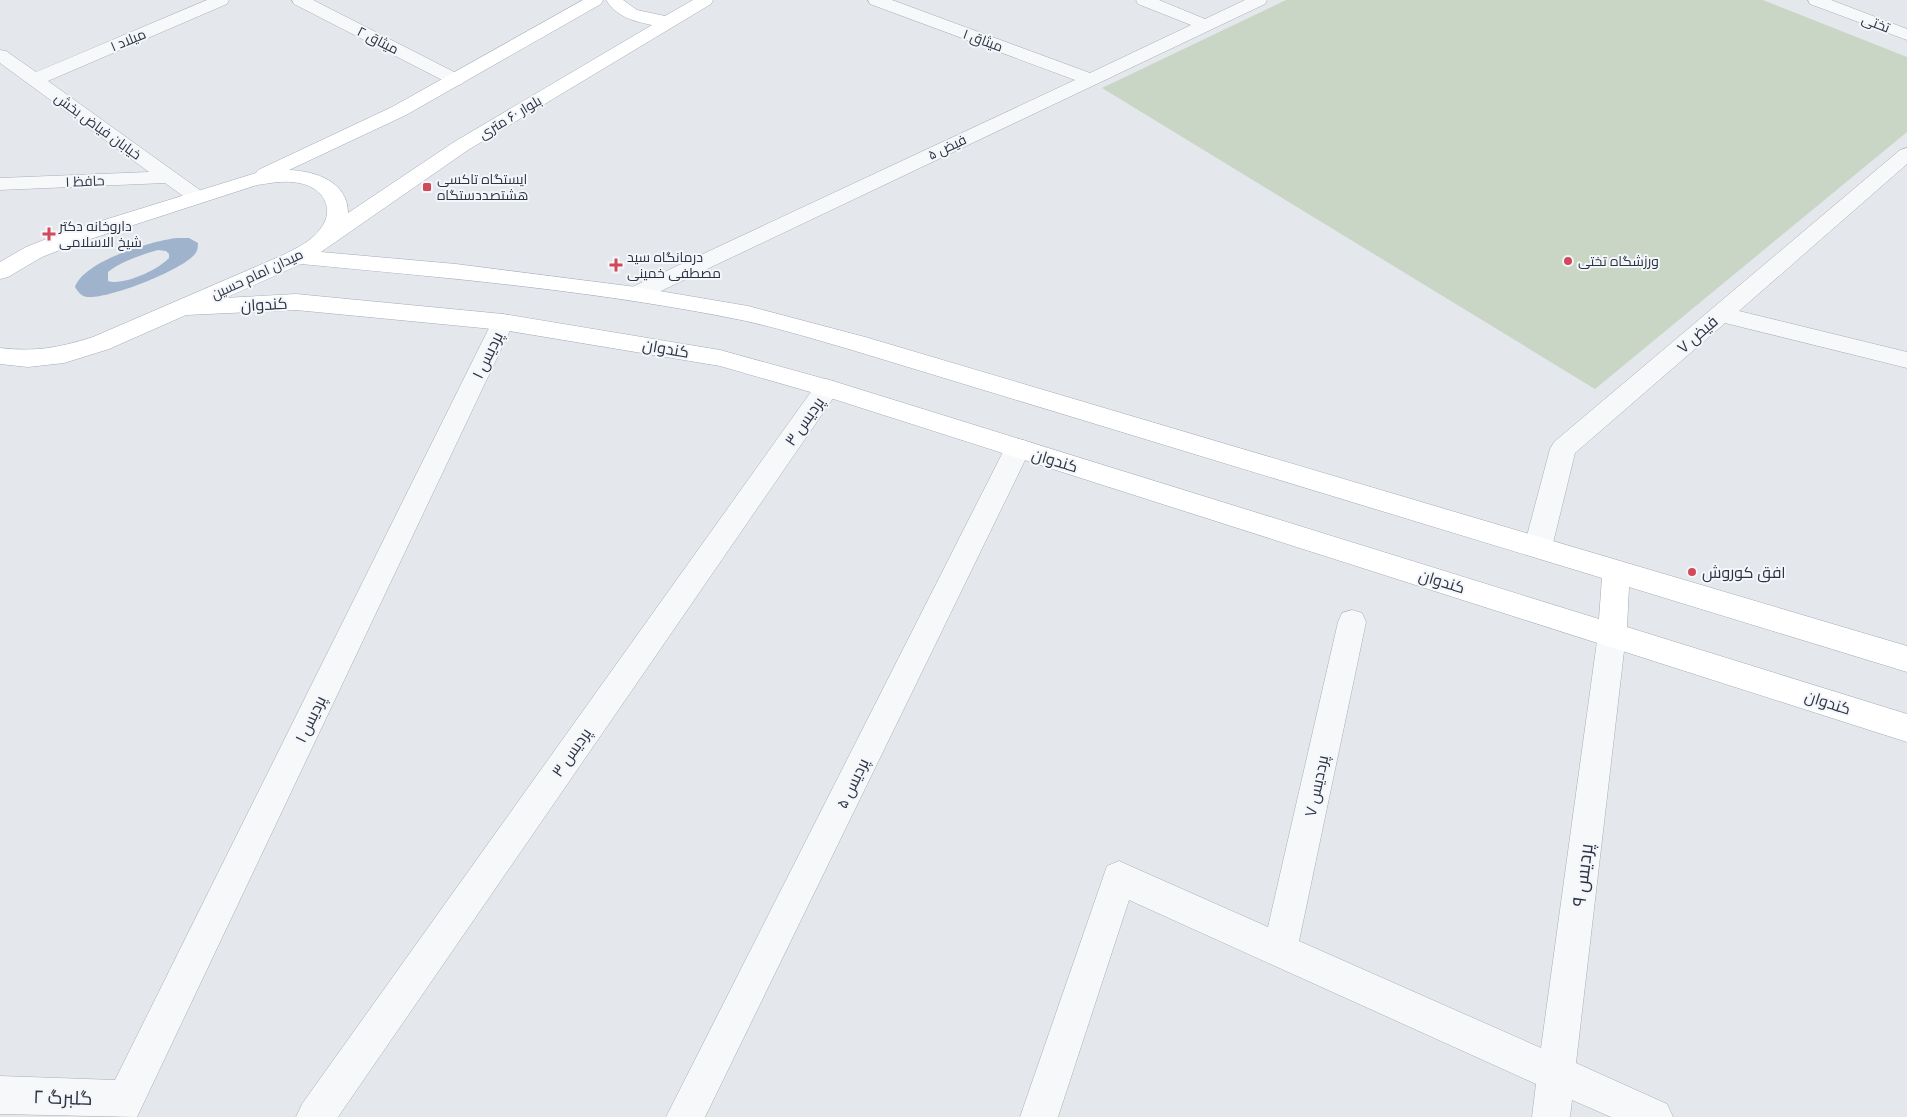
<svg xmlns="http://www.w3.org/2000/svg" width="1907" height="1117" font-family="'IBM Plex Sans',Cairo,sans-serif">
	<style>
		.green { fill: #c9d6c5 }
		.water { fill: #9fb4cc; fill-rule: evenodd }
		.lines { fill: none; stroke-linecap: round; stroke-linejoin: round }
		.minor-casing { stroke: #a9aeb7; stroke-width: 1 }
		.major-casing { stroke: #a3abb8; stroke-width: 1 }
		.minor { fill: #f7f8fa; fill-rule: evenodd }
		.major { fill: #fff; fill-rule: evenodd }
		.poi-dot { fill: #d1495b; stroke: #f4f6f9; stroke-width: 2 }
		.labels { text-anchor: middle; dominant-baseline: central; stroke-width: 4; stroke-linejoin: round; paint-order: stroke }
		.far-street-label { font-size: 14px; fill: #2b3445; stroke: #f4f6f9 }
		.far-poi-label { font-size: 14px; fill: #2b3445; stroke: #f4f6f9; text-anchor: start }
		.street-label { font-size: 16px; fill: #2b3445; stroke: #f4f6f9 }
		.poi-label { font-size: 16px; fill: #2b3445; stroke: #f4f6f9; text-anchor: start }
		.near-street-label { font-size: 19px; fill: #2b3445; stroke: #f4f6f9 }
	</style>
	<rect width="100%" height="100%" fill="#e4e7ec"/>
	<!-- green -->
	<path class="green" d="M1286 0H1763L1907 57V132L1595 389 1102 88Z"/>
	<!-- water -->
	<path class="water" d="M177 238H189L198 243C198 249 197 253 192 257 176 272 109 299 87 297 81 296 78 292 75 287 84 261 151 241 177 238ZM158 250 166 251 169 254V258C158 270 123 286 108 281V272C122 261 141 255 158 250Z"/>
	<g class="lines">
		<!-- minor casing -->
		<g class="minor-casing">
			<path id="minor" d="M207 0H229L227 4 48 81 204 193 207 197 204 201 197 203 190 201 165 183 0 190V178L149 172 0 63V50L6 51 36 72Z
				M292 0H313L462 76 465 80 462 84 456 86 450 84 294 4Z
				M868 0H892L1090 73 1191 25 1138 4 1136 0H1159L1205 19 1245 0H1267L1265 4 644 299 636 301 628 299 625 294 628 289 1075 80 870 4Z
				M1808 0H1831L1907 29V40L1810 4Z
				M1907 148V164L1739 311 1907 352V368L1725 323 1575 453 1552 547 1548 555 1538 558 1528 555 1524 547 1550 449 1554 442 1900 150Z
				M503 314 511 317 514 322 137 1117 0 1114V1076L115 1080 492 322 495 317Z
				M827 379 836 382 839 388 836 394 338 1117H296L302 1104 818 382Z
				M1018 439 1027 441 1031 448 705 1117H666L1005 448 1009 441Z
				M1352 610 1362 613 1366 622 1299 941 1541 1048 1598 634 1602 625 1612 622 1622 625 1626 634 1576 1063 1667 1104 1673 1117H1611L1572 1100 1570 1117H1532L1536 1084 1129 900 1058 1117H1020L1107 866 1119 861 1268 927 1338 622 1342 613Z"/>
		</g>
		<!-- major casing -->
		<g class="major-casing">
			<path id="major" d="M583 0H603L601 4 406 115 289 170C316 171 348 182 348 213L454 142 652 25C633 21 617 17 606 0H623L637 10 665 16 693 0H713L711 4 468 150 321 252 456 264 636 287 748 306 865 337 1907 646V672L1629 587 1627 627 1907 714V742L821 395 720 366 503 330 296 310 186 315 109 349 64 363 28 367 0 364V348C36 352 58 348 93 337L283 255C297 248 312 241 321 228 336 208 322 187 299 183 285 180 271 183 257 185L75 244 42 257 8 277 0 279V262L26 247 59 234 256 173 258 170 392 107ZM301 264C450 278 600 291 746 321 782 329 817 340 852 350L1602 578 1599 619 836 382 720 350 503 314 296 294 225 298Z"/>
		</g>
		<!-- minor -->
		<use href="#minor" class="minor"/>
		<!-- major -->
		<use href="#major" class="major"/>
	</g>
	<!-- markers -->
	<g class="poi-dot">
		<rect x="422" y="182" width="10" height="10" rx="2.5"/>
		<path d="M46.5 226.5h5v5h5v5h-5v5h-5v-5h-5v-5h5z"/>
		<circle cx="1568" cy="261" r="5"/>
		<path d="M613.5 257.5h5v5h5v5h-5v5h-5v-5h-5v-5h5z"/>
		<circle cx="1692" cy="572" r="5"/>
	</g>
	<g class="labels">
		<!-- far-street labels -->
		<g class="far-street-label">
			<text transform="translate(1876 23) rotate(21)">تختی</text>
			<text transform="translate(128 40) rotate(-23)">میلاد ۱</text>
			<text transform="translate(378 40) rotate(27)">میثاق ۲</text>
			<text transform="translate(983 40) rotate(20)">میثاق ۱</text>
			<text transform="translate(510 117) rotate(-31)">بلوار ۶۰ متری</text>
			<text transform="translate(98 126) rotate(36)">خیابان فیاض بخش</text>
			<text transform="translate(947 147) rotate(-25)">فیض ۵</text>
			<text transform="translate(85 181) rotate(-2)">حافظ ۱</text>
			<text transform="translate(257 274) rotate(-25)">میدان امام حسین</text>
		</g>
		<!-- far-poi labels -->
		<g class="far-poi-label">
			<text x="437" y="179">ایستگاه تاکسی<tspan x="437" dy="16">هشتصددستگاه</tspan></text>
			<text x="59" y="226">داروخانه دکتر<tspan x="59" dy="16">شیخ الاسلامی</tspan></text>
			<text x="627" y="257">درمانگاه سید<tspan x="627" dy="16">مصطفی خمینی</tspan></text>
			<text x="1578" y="261">ورزشگاه تختی</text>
		</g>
		<!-- street labels -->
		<g class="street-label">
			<text transform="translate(264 304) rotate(-3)">کندوان</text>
			<text transform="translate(1697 334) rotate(-41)">فیض ۷</text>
			<text transform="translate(666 348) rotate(10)">کندوان</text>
			<text transform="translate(487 355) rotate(-64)">پردیس ۱</text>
			<text transform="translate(804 421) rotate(-55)">پردیس ۳</text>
			<text transform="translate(1055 460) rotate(17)">کندوان</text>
			<text transform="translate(1442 581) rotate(17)">کندوان</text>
			<text transform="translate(1828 702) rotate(18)">کندوان</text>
			<text transform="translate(310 719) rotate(-64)">پردیس ۱</text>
			<text transform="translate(571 752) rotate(-55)">پردیس ۳</text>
			<text transform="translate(852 783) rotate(-64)">پردیس ۵</text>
			<text transform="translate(1316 786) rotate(-78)">پرددیس ۷</text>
		</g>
		<!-- poi labels -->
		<g class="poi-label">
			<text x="1702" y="572">افق کوروش</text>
		</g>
		<!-- near-street labels -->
		<g class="near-street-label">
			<text transform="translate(1582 875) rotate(-83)">پردیس ۹</text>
			<text transform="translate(63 1097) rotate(2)">گلبرگ ۲</text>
		</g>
	</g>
</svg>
